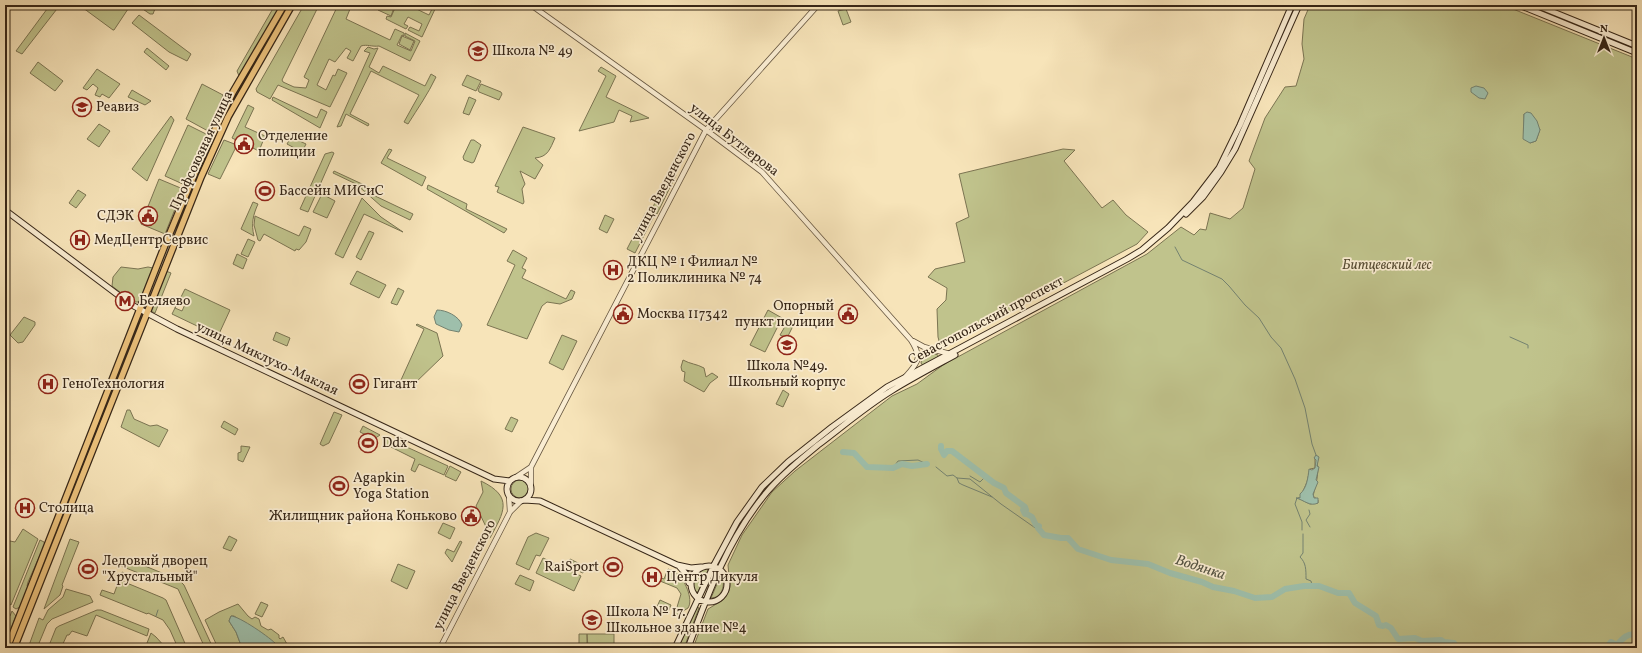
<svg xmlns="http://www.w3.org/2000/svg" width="1642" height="653" font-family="Vollkorn,serif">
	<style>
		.green { fill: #c0c38c; stroke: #7b7452; fill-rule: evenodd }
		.water { fill: #9ebfab; stroke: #748270 }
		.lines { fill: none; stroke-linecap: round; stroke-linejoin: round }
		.stream { stroke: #748270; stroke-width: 1 }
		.river { stroke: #9ebfab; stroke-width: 6 }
		.tertiary-casing { stroke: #665640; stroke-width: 6 }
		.secondary-casing { stroke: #362617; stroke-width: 7 }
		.primary-casing { stroke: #362617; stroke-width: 8 }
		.tertiary { stroke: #faedd2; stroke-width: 4.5 }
		.secondary { stroke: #faedd2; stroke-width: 5 }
		.primary { stroke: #ecc27c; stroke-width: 5.5 }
		.labels { text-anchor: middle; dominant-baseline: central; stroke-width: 3.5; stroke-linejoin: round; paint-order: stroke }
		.poi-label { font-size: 14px; fill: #362617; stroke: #faedd2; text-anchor: start }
		.street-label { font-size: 14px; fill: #362617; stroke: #faedd2 }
		.park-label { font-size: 14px; font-style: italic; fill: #584d34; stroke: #faedd2 }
		.water-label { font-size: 15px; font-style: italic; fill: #555443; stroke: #faedd2 }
	</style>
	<rect width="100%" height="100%" fill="#f7e4b9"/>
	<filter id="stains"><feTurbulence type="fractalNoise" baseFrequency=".005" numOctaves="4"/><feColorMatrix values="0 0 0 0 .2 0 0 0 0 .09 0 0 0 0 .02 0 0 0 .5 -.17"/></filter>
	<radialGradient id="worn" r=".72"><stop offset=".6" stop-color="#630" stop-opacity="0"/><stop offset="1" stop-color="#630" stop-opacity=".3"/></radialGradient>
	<!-- green -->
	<path class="green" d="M50 5H60L22 54 16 51Z
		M79 5H122L128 9 114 30H113Z
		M137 5H154L156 6 153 14H150Z
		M275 5H281L239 76 237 71Z
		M304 5H319L282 80 283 82 294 87 306 88 309 80 304 77 338 5 350 9 346 19 390 40 395 29 404 33V36L402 35 397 45 411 51 415 41 405 36V33L420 41 410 61 379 46C372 47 367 44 361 46L353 61 347 58 351 51 346 48 335 62 329 59 317 85 326 90 333 75 335 76 338 69 347 73 330 107 278 85 270 99 257 92 256 89Z
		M380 5H388L394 8 391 16 378 10Z
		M390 5H408L429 15 434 5H443L440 9 436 7 422 37 408 30 410 27 419 31 422 24 408 17 404 24 408 26 406 29 386 19 387 16 391 17 395 8Z
		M1310 5H1503L1637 59V648H693L708 609 723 600 729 591 730 586 728 565 742 535 772 492 795 471 892 396 917 384 943 365 1147 254 1181 227 1194 235 1200 229 1206 230 1210 213 1230 219 1243 208 1255 169 1249 161 1265 118 1285 87 1296 86 1304 59 1302 44 1304 19ZM1524 114 1540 129 1536 141 1530 143 1524 133ZM1315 457C1321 468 1316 484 1313 496L1318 500V503L1310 504 1298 498H1300L1307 482 1310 469 1315 468Z
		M846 9 851 22 843 25 838 11Z
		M139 15 191 54 187 61 169 52 132 23Z
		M402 36 414 41 410 50 399 44Z
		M368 47 374 49 378 48 369 67 379 73 383 66 425 86 431 74 436 77C428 94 418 108 408 124L404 122 419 95 371 71 350 114 369 124 368 126 346 114 341 126 337 127 370 53 364 51Z
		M147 48 169 66 166 70 144 52Z
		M38 62 63 81 55 91 30 73Z
		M601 67 616 76 606 97 649 118 630 122 632 116 619 110 614 122 579 131 606 76 598 71Z
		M97 69 120 84 109 98 102 94 100 97 95 95 98 88 93 84 87 90 83 88Z
		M467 75 481 81 476 91 462 85Z
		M202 84 223 95 208 131 186 119Z
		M481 84 501 92 502 94 499 100 479 92 478 90Z
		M132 90 151 101 145 105 128 97Z
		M273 97 317 118 321 109 327 112 320 128 272 100Z
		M469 97 476 100 469 115 463 113Z
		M248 105 254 108 245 127 265 136 259 151 232 138Z
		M171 116 174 120 147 181 132 169Z
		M99 124 110 131 99 147 87 139Z
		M188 125 208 135 185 185 165 176Z
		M523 127 555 138C550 149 548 157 535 158L543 165 535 179 520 171 525 184 522 189 524 202 523 204 497 192 499 187 495 186Z
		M291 137 306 144 302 152 287 144Z
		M224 140 237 145 220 179 208 174Z
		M471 140H474L481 145 474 162 472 163 464 160 463 157Z
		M389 149 392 150 387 158 426 177 422 186 381 163Z
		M1063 149 1075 150 1064 161 1102 208 1113 200 1126 215 1148 232 1137 244 941 348 938 337 937 309 946 300 947 288 928 277 935 269 965 262 956 223 969 217 959 174Z
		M332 152 334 153 308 212 300 209 325 154Z
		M334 171 375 190 373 195 413 214 410 220 381 206 356 184 333 173Z
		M670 172H673L676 175 657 214 651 211 664 184 668 186 670 181 666 179Z
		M159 179 183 189 165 234 141 224Z
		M428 185 467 204 466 209 507 229 504 233 427 189Z
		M78 190 86 195 76 208 69 203Z
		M322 194 335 201 327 218 313 212Z
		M362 198 381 217 403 232 364 214 343 258 335 254Z
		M253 202 258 204C253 215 251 224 254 236L241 229Z
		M646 212 654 216 635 253 627 249Z
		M605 215 614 219 607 233 599 229Z
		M255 216 299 236 304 226 311 229 306 242 299 250 296 249 295 251 264 234 260 241 258 240 254 225Z
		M369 231 374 233 361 260 356 257Z
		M248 239 255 242 248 257 241 254Z
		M513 250 527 258 522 268 526 270 522 278 566 299 571 290 575 292 572 299 560 304 547 302 542 306 527 339 487 325 515 265 507 261Z
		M237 254 247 259 243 269 233 264Z
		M121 267 138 269 148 267 153 268 140 300 138 302H133L112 286 113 277Z
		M166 271 171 273 155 313 151 311V308Z
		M357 271 386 285 379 298 350 284Z
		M398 288 404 291 397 305 391 303Z
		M185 289 230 310 218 336 172 314 177 304 175 308 182 311 187 300 181 297Z
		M768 310 782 318 765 352 750 345Z
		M24 317 35 322V325L23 342 18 343 10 335Z
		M787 323 793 326 787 338 780 335Z
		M417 324 437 333 443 356 413 385 401 380 424 329 416 325Z
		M276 332 290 338 287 346 273 340Z
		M562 335 577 341 563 370 549 363Z
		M923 350 938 355V358L923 366 921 363Z
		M683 360C690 364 697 364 704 368L706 377 712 373 718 377 710 383 704 392 684 381 685 372 682 371 681 367Z
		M783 390 789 394 783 407 776 404Z
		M127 410H130L134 419 150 426 157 425 168 430 159 447 121 427Z
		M334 412 342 415 329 443 323 446 320 444Z
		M511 417 518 420 512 432 505 429Z
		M224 421 238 429 235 435 221 427Z
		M363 426 380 435 374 439 360 432Z
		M385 437 448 466 444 475 419 464 415 472 411 470 415 459 383 443Z
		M241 446 250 447 243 462 238 460V453L241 452Z
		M450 466 461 472 456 481 445 476Z
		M511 489a9 9 0 1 1 18 0a9 9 0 1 1-18 0Z
		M481 481C514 497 504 512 490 538L487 537 489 533 476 506 483 492Z
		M443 523 455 528 450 539 438 533Z
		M23 529 38 539 11 605 5 601V540L15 542Z
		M536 533 549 538 540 556 536 555 529 570 516 564 528 537Z
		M229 536 237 540 231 551 223 548Z
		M70 539 79 542 62 585 63 586 60 595 44 609Z
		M40 540 44 542 45 544 28 582 27 586 28 587 20 607 16 609 13 607Z
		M460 541 462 542 452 562 445 553 447 549 454 552Z
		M120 558 128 559 179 580 184 585 213 648H205L178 589 121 566 119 561Z
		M543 558 581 576 574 591 536 573Z
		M570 559 586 567 583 573 567 566Z
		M398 564 415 571 407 589 391 581Z
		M709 568 698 592H696L692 586 694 576 702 569Z
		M668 569C671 570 674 571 677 573 684 579 694 599 688 608L674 617 681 594 677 588 660 581 661 578 664 579Z
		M122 572 124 573 122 581 163 598 166 600 187 648H178L170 630 163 620 148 613 147 614 100 595 102 590 114 594Z
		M520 575 534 581 530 591 515 584Z
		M720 577 723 578C724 586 723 592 717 597L711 598Z
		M66 589 90 596 93 602 52 619 47 624 37 648H28L39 618 43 620 48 610 63 597Z
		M660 600 671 605 667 614 656 609Z
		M261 602 268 605 262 617 255 614Z
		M238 604 248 616 252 619 255 617 259 619 261 626 268 630 271 629 279 635V638L280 639 283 637 287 644 293 648H277L274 643 234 616H231L229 621 236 632 242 648H218L205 620 219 612Z
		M697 607 699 608 684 648H678Z
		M97 610H101L149 629 147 636 96 615 87 636 72 631 69 635H67L61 648H48L56 628 59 626Z
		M12 611 16 616 8 637H5V613L10 616Z
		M151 633 156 637 166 648H145Z
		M579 634H587V648H579Z
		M587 634H614V648H588Z"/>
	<!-- water -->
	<path class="water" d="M1476 86 1484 88 1488 93 1485 99 1479 98 1471 92V88Z
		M1527 112 1531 113 1537 121 1540 130 1536 141 1530 143 1523 139 1524 114Z
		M437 310C446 310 459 316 462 325L459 332 449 330 436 324 434 317Z
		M1316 455 1319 457 1317 466 1319 467 1316 480 1318 482 1313 494 1314 498H1318V503C1310 507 1304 500 1296 498H1300V494C1307 488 1308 477 1309 469L1312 470 1315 468 1316 460 1314 458Z
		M231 616C239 616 271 638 277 645V648H242L236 632 229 621Z"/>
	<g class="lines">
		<!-- stream -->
		<path class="stream" d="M1175 247 1182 260 1222 279 1229 286 1245 305 1259 318 1271 337 1281 348 1295 379 1305 408 1312 444 1316 455
			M1510 337 1528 345V348
			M936 467 947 476 953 475 957 478 970 479 1001 504 1041 532
			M893 468 898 461 918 460 927 464
			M970 476 980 482 985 477
			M957 478 959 483 963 485 992 497
			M1297 498 1295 504 1302 522V530
			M1309 510 1310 514 1306 520 1310 527
			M1303 534V553L1300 557C1306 563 1306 569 1306 579L1311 581 1312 585
			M156 616 158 610"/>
		<!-- river -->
		<path class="river" d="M941 446V449L944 455 947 451H952L994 483 1004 488 1006 493 1025 507 1026 510H1023L1025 514H1027L1032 517 1036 525 1039 526 1038 528 1044 535 1061 538H1068L1078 549 1111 560 1148 564 1170 573 1202 582 1213 587 1234 591 1255 598 1272 597 1285 589 1304 586H1319L1338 593H1349L1355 603 1376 616 1379 625 1383 626 1386 625 1391 628 1398 639 1415 638 1422 641 1441 640 1444 642 1454 643 1458 648
			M843 452 854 453 867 467 893 468 902 464 912 466 927 464
			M1606 648 1611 642 1617 645C1622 639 1628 632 1637 635"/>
		<!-- tertiary casing -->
		<g class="tertiary-casing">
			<path id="tertiary" d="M531 5 706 130 762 172 911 340C922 357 919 362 906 376
				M913 341 924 347 950 354
				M516 477 531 467
				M531 484V467L706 130 818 5
				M509 496 510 512
				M440 648 510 512 521 501"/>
		</g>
		<!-- secondary casing -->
		<g class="secondary-casing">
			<path id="secondary" d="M1519 5 1637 53
				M1536 5 1637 46
				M5 210 130 304 177 329 494 479 510 481
				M1186 214 1203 197 1221 172 1235 149 1299 5
				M507 489a12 12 0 1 1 24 0a12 12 0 1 1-24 0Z
				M524 500 540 501 677 565 691 568 701 567
				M691 584a18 18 0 1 1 36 0a18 18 0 1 1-36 0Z
				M679 566 686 574 689 583
				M675 648 714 565 737 522 762 487 788 462 832 427 887 387 1127 259 1142 250 1168 228 1193 202 1219 168 1240 125 1292 5
				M688 648C708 593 729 537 767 492 782 474 800 460 818 445 842 427 865 407 891 391 912 378 933 367 955 355"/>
		</g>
		<!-- primary casing -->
		<g class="primary-casing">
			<path id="primary" d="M7 648 165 245 199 163 233 92 284 5
				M14 648 201 177 228 117 292 5"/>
		</g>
		<!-- tertiary -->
		<use href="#tertiary" class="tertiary"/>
		<!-- secondary -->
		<use href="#secondary" class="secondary"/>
		<!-- primary -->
		<use href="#primary" class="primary"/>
	</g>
	<!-- icons -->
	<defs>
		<g id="school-ring" transform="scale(1)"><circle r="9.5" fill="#faedd2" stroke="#8f2418" stroke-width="1.5"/><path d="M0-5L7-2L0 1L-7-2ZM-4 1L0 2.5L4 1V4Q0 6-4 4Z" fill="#8f2418"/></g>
		<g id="university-ring" transform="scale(1)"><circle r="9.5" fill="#faedd2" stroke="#8f2418" stroke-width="1.5"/><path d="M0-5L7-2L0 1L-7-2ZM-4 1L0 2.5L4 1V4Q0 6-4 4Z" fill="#8f2418"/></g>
		<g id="civic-ring" transform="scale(1)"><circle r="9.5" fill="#faedd2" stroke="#8f2418" stroke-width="1.5"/><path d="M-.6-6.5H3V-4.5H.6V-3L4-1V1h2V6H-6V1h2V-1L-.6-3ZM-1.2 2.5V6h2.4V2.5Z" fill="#8f2418"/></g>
		<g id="stadium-ring" transform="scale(1)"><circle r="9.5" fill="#faedd2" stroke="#8f2418" stroke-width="1.5"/><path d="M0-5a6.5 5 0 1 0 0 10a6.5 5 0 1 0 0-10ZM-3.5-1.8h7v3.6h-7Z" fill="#8f2418"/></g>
		<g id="hospital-ring" transform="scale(1)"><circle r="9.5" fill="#faedd2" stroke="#8f2418" stroke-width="1.5"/><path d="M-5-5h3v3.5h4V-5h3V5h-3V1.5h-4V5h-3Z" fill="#8f2418"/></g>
		<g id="metro-ring" transform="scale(1)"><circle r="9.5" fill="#faedd2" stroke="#8f2418" stroke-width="1.5"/><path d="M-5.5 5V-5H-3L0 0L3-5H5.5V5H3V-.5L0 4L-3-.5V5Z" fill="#8f2418"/></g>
	</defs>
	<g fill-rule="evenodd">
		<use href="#school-ring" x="478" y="51"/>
		<use href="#university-ring" x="82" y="107"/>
		<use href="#civic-ring" x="244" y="144"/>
		<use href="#stadium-ring" x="265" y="191"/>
		<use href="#civic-ring" x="148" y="216"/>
		<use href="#hospital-ring" x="80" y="240"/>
		<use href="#hospital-ring" x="613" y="270"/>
		<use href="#metro-ring" x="125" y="301"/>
		<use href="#civic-ring" x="623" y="314"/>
		<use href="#civic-ring" x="848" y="314"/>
		<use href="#school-ring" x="787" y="345"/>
		<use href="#hospital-ring" x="48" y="384"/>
		<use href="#stadium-ring" x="359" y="384"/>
		<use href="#stadium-ring" x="368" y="443"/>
		<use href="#stadium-ring" x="339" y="486"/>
		<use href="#hospital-ring" x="25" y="508"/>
		<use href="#civic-ring" x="471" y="516"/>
		<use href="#stadium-ring" x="613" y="567"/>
		<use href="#stadium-ring" x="88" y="569"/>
		<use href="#hospital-ring" x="652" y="577"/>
		<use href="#school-ring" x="592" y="620"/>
	</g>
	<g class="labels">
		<!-- poi labels -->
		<g class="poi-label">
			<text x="492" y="51">Школа № 49</text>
			<text x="96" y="107">Реавиз</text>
			<text x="258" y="136">Отделение<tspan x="258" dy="16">полиции</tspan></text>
			<text x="279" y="191">Бассейн МИСиС</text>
			<text x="134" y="216" text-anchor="end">СДЭК</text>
			<text x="94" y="240">МедЦентрСервис</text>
			<text x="627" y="262">ДКЦ № 1 Филиал №<tspan x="627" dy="16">2 Поликлиника № 74</tspan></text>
			<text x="139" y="301">Беляево</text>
			<text x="834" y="306" text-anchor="end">Опорный<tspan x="834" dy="16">пункт полиции</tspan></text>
			<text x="637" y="314">Москва 117342</text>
			<text x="787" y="366" text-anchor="middle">Школа №49.<tspan x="787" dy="16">Школьный корпус</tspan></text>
			<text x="62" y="384">ГеноТехнология</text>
			<text x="373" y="384">Гигант</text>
			<text x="382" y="443">Ddx</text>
			<text x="353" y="478">Agapkin<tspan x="353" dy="16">Yoga Station</tspan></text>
			<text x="39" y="508">Столица</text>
			<text x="457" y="516" text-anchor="end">Жилищник района Коньково</text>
			<text x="102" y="561">Ледовый дворец<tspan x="102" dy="16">"Хрустальный"</tspan></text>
			<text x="599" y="567" text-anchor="end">RaiSport</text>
			<text x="666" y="577">Центр Дикуля</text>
			<text x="606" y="612">Школа № 17.<tspan x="606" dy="16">Школьное здание №4</tspan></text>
		</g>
		<!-- street labels -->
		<g class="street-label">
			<text transform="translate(734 140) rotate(38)">улица Бутлерова</text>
			<text transform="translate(202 151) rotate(-65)">Профсоюзная улица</text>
			<text transform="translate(664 187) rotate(-62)">улица Введенского</text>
			<text transform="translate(986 321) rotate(-28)">Севастопольский проспект</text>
			<text transform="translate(267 359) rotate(25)">улица Миклухо-Маклая</text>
			<text transform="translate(465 575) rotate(-63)">улица Введенского</text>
		</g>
		<!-- park labels -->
		<g class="park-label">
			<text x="1387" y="265">Битцевский лес</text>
		</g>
		<!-- water labels -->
		<g class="water-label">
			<text transform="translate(1200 568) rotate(18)">Водянка</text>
		</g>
	</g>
	<!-- margin -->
	<rect width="1642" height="653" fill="none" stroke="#f7e4b9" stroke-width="20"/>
	<rect x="6" y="6" width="1630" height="641" fill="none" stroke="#362617" stroke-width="2"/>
	<rect x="10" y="10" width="1622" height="633" fill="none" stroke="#362617"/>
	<!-- north arrow -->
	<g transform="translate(1604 38)" stroke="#faedd2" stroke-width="3" paint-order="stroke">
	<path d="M0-3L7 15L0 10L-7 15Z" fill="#362617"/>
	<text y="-6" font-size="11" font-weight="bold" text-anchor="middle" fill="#362617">N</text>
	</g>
	<rect width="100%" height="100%" filter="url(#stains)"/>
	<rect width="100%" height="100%" fill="url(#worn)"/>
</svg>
